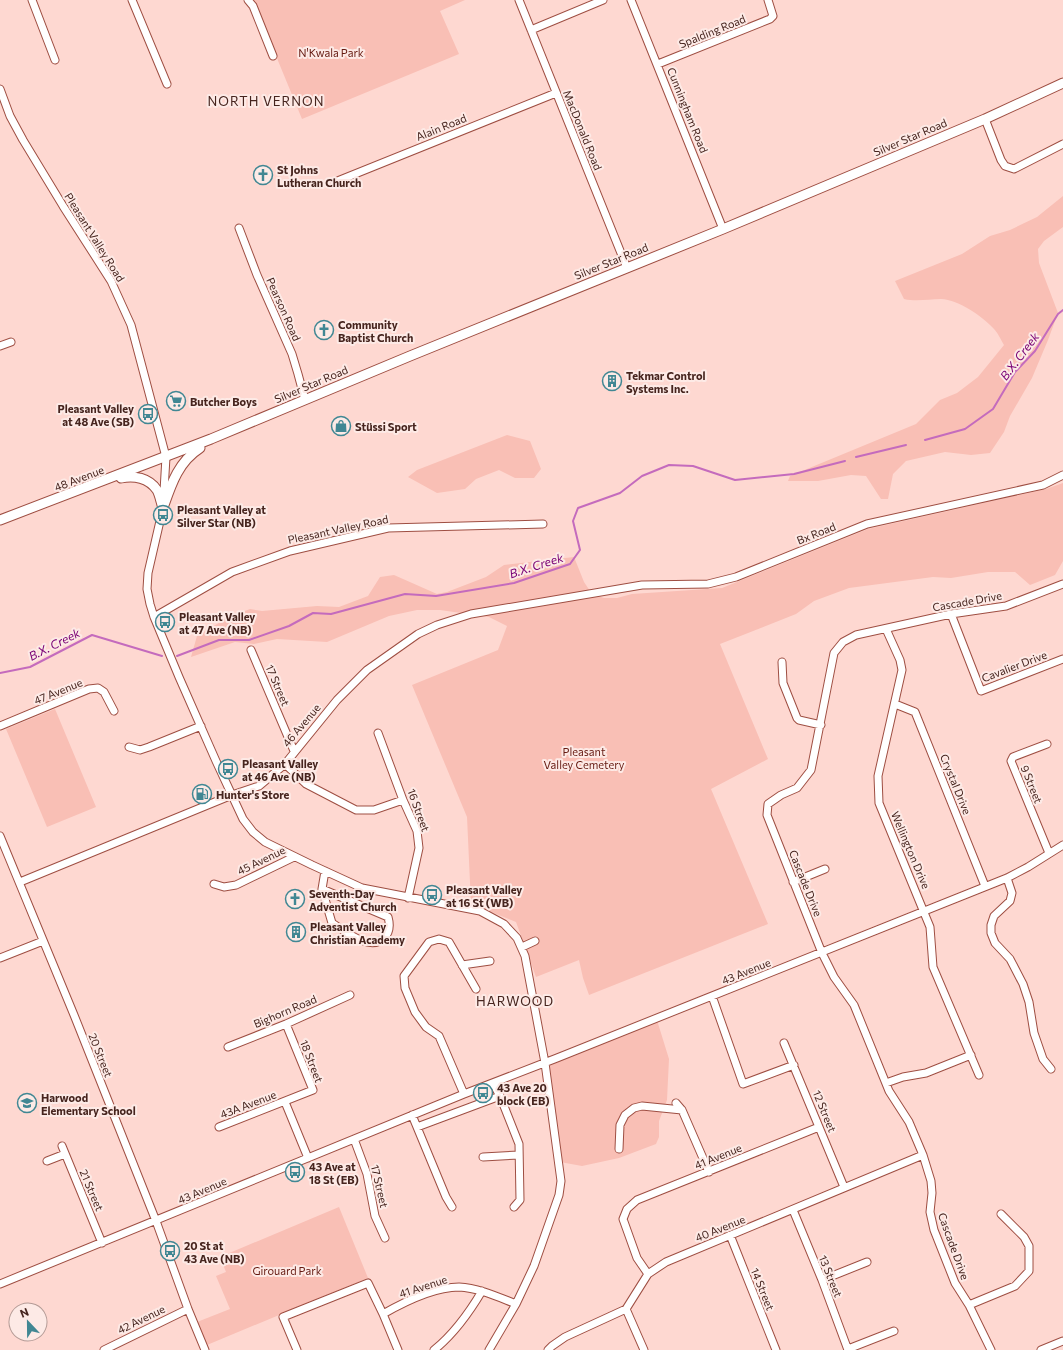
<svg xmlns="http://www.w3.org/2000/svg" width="1063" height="1350" font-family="Commissioner,sans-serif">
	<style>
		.green { fill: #f9bfb5 }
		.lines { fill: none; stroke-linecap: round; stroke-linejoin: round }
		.stream { stroke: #c46bbd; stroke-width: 2 }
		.minor-casing { stroke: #9e4e42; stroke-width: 9 }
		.major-casing { stroke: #9e4e42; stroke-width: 11 }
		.minor { stroke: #fff; stroke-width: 7 }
		.major { stroke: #fff; stroke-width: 9 }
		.labels { text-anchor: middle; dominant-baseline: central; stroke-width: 4; stroke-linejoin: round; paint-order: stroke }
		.street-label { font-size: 11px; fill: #46241e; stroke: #fdeae6 }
		.park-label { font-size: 11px; fill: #651910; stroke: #fdeae6 }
		.poi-label { font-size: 11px; font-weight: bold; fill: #46241e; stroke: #fdeae6; text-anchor: start }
		.water-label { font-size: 12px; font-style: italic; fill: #790175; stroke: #fdeae6 }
		.quarter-label { font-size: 13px; letter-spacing: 1px; fill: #46241e; stroke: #fdeae6 }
	</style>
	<rect width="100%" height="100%" fill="#fed8d1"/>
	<!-- green -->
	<path class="green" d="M253 0H465L440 11 459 54 302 119Z
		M1063 196V227L1044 241 1038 249 1039 263 1058 313 1048 340 1032 378 1010 416 1004 432 990 453 971 455 945 452 906 461 893 474 888 499H881L866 476 851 475 818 481H788L790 476 916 424 940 400 957 393 978 377 1004 345C1001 340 998 333 994 329 982 316 959 300 941 299 929 299 917 302 904 299L895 281 962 254 990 236 1010 230 1037 217Z
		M507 435 530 441 541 469 534 478H515L499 470 476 479 465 489 437 493 408 477 417 470Z
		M1063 483V561L1055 575 1030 585 1015 572H988L951 578 933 577 849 588 814 601 796 614 720 644 768 759 711 789 768 924 589 995 583 978 579 960 536 977 516 922 471 904 467 817 412 685 498 650 507 626 489 617 440 610H417L389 616 327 642 277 639 254 644 235 642 191 657 197 636 227 618 250 609 262 611 317 606 339 607 368 596 380 577 394 575 437 594 447 592 486 577 504 565 574 557 584 582 592 594 604 598H617L632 594 722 588 868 529 1046 489Z
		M55 709 96 807 47 827 6 729Z
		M656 1017 669 1059 667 1100 659 1121V1137L656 1144 619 1158 582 1166 560 1162 543 1067Z
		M339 1207 368 1278 207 1345 197 1322 230 1309 216 1276 226 1272 220 1257Z"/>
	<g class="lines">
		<!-- stream -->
		<path class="stream" d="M925 440 965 429 993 409 1015 372 1035 351 1058 314 1063 310
			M856 457 906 445
			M177 656 219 640H249L289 626 313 613 331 614 405 594 436 596 514 583 570 564 580 550 573 521 578 508 620 493 642 476 669 465 693 466 735 480 794 474 845 461
			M0 673 30 667 92 635 162 656"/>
		<!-- minor casing -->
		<g class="minor-casing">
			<path id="minor" d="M32 0 55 60
				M132 0 167 84
				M248 0 253 6 273 56
				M519 0 627 268
				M631 0 723 229
				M531 30 603 0
				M658 64 770 19 773 16 768 0
				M0 89 10 116 23 140 63 206 111 281 131 325 166 457 163 508 148 573 147 589 150 604 154 617 179 677 216 761 243 819 253 832 265 842 312 865 362 888 480 911 504 924 517 938 525 956 545 1063 561 1181 559 1195 534 1266 516 1304 489 1350
				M985 119 1001 160 1005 166 1014 169 1063 144
				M335 182 556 93
				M239 228 257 275 292 354 298 374 305 400
				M0 346 11 342
				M951 614 981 691 1063 659
				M154 617 232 572 290 551 388 528 543 524
				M886 629 900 660 902 670 878 776 879 803 930 927 933 967 979 1075
				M251 650 294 751
				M782 662 783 683 797 718 799 720 821 725
				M895 704 915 712 985 886
				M0 726 89 689 98 688 104 692 114 711
				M378 733 403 800 417 831 419 848 408 898
				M1047 744 1013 757 1011 761 1049 853
				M129 747 140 750 149 747 201 726
				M285 764 306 784 356 810H374L403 800
				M0 836 74 1015 156 1221 188 1309 205 1350
				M1007 878 1012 893 1010 901 994 916 991 925V933L995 943 1010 959 1023 984 1029 1002 1034 1033 1043 1059 1051 1069
				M20 882 232 795 259 786 285 764 337 700 367 670 418 634 437 625 471 614 642 585 708 584 736 577 867 524 1043 485 1063 475
				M793 882 825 869
				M214 884 224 887 236 885 294 857
				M322 889 388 917C390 924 390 932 384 938 370 952 345 931 332 923L322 889 325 871
				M522 947 535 941
				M0 958 43 941
				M462 965 490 961
				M712 996 743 1084 794 1065
				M784 1043 844 1187
				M228 1047 286 1024 350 995
				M493 1083 500 1096 519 1144 520 1200 514 1207
				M886 1083 903 1077 926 1073 971 1055
				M464 1094 439 1036 426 1027 415 1012 405 988 404 976 429 942 439 939 449 942 476 989
				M285 1102 308 1158
				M676 1103 682 1110 709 1172
				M412 1115 446 1197 452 1207
				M219 1127 313 1090 286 1024
				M417 1127 500 1096
				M354 1139 367 1174 375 1216 385 1238
				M62 1146 102 1243
				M619 1149 620 1125 625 1115 634 1108 642 1106 682 1110
				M483 1157 519 1155
				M47 1161 65 1154
				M793 1210 822 1280 848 1350
				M730 1235 776 1350
				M648 1274 637 1258 623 1219 627 1209 637 1200 819 1127
				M822 1280 867 1262
				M0 1284 464 1094 557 1058 1007 878 1028 867 1063 845
				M969 1305 1015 1286 1029 1271V1246L1024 1237 1001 1214
				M626 1309 644 1350
				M383 1314C404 1302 435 1287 459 1287 479 1288 498 1297 516 1304
				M848 1349 894 1331
				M104 1350 188 1309
				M297 1350 283 1317 368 1283 383 1314 398 1350
				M434 1350C454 1334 469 1313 482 1291
				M548 1350 552 1346 565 1337 626 1309 648 1274 666 1262 923 1155
				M991 1350 969 1305 955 1283 934 1230 930 1212 932 1193 931 1181 923 1155 909 1122 889 1091 854 1005 834 977 822 953 767 815 768 804 781 795 797 788 811 770 834 653 843 642 856 635 951 614 1006 606 1063 584
				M1041 1350 1063 1341"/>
		</g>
		<!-- major casing -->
		<g class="major-casing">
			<path id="major" d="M121 478C134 475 149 478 157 490 160 495 161 503 163 508
				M163 508C171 485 178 462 200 448
				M0 520 211 439 410 356 723 229 985 119 1063 83"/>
		</g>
		<!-- minor -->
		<use href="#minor" class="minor"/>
		<!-- major -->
		<use href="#major" class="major"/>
	</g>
	<!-- icons -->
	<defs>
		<g id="church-ring" transform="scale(1)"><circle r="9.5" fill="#fdeae6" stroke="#418793" stroke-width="1.5"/><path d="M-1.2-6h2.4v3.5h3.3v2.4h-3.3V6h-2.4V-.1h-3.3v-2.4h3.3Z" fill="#418793"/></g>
		<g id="building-ring" transform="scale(1)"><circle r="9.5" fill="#fdeae6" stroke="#418793" stroke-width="1.5"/><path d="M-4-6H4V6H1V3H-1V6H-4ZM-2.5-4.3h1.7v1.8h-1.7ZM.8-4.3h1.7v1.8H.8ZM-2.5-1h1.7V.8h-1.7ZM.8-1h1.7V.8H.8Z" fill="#418793"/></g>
		<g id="supermarket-ring" transform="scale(1)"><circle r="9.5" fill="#fdeae6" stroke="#418793" stroke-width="1.5"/><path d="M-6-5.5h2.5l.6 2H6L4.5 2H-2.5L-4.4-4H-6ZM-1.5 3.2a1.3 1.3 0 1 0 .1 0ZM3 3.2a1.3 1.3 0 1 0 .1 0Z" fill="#418793"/></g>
		<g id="bus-ring" transform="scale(1)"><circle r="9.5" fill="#fdeae6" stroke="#418793" stroke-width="1.5"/><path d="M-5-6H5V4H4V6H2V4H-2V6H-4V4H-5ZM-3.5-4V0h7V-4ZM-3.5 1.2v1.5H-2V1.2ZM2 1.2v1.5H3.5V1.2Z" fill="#418793"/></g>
		<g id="shop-ring" transform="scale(1)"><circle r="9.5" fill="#fdeae6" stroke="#418793" stroke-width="1.5"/><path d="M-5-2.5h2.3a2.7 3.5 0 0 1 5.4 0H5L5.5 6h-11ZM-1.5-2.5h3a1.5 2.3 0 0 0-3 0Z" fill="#418793"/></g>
		<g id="fuel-ring" transform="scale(1)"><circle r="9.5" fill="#fdeae6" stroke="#418793" stroke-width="1.5"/><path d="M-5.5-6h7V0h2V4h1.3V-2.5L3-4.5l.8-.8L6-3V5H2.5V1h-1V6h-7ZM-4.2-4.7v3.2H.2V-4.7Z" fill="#418793"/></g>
		<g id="school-ring" transform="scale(1)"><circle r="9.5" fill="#fdeae6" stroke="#418793" stroke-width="1.5"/><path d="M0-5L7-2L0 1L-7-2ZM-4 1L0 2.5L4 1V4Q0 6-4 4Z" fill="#418793"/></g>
	</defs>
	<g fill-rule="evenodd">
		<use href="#church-ring" x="263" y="175"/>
		<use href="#church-ring" x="324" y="330"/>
		<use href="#building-ring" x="612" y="381"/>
		<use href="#supermarket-ring" x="176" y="401"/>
		<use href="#bus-ring" x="148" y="414"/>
		<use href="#shop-ring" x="341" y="426"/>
		<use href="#bus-ring" x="163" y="515"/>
		<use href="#bus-ring" x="165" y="622"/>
		<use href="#bus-ring" x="228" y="769"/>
		<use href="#fuel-ring" x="202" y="794"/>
		<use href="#bus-ring" x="432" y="895"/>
		<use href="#church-ring" x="295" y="899"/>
		<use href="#building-ring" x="296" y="932"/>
		<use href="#bus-ring" x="483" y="1093"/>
		<use href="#school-ring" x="27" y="1103"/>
		<use href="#bus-ring" x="295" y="1172"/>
		<use href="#bus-ring" x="170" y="1251"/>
	</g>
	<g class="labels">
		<!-- street labels -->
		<g class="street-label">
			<text transform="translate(712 31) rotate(-22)">Spalding Road</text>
			<text transform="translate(688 110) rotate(68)">Cunningham Road</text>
			<text transform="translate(441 127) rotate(-22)">Alain Road</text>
			<text transform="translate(583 130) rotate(68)">MacDonald Road</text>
			<text transform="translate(910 137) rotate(-23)">Silver Star Road</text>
			<text transform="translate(95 237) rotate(58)">Pleasant Valley Road</text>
			<text transform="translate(611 261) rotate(-22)">Silver Star Road</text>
			<text transform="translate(284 309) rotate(66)">Pearson Road</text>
			<text transform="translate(311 384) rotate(-23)">Silver Star Road</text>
			<text transform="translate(79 478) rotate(-21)">48 Avenue</text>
			<text transform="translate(338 529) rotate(-12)">Pleasant Valley Road</text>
			<text transform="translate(816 533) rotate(-22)">Bx Road</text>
			<text transform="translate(967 601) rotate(-10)">Cascade Drive</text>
			<text transform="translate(1014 666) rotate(-21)">Cavalier Drive</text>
			<text transform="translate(278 685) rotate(67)">17 Street</text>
			<text transform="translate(58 691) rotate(-22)">47 Avenue</text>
			<text transform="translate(301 725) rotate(-50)">46 Avenue</text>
			<text transform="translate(956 784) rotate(68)">Crystal Drive</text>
			<text transform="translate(1032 784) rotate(68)">9 Street</text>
			<text transform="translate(419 810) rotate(70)">16 Street</text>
			<text transform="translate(911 850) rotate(67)">Wellington Drive</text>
			<text transform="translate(261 860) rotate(-26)">45 Avenue</text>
			<text transform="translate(806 883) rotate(68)">Cascade Drive</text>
			<text transform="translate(746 971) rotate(-22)">43 Avenue</text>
			<text transform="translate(285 1011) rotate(-23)">Bighorn Road</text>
			<text transform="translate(101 1055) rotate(68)">20 Street</text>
			<text transform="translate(312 1061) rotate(69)">18 Street</text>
			<text transform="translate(248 1104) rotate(-21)">43A Avenue</text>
			<text transform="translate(825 1111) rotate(68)">12 Street</text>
			<text transform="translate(718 1156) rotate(-22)">41 Avenue</text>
			<text transform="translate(380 1186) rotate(77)">17 Street</text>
			<text transform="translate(92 1190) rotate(67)">21 Street</text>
			<text transform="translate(202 1190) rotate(-23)">43 Avenue</text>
			<text transform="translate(720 1228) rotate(-22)">40 Avenue</text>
			<text transform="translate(954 1246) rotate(70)">Cascade Drive</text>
			<text transform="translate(831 1276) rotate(68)">13 Street</text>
			<text transform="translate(423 1286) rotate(-18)">41 Avenue</text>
			<text transform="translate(763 1289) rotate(68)">14 Street</text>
			<text transform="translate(141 1319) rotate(-26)">42 Avenue</text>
		</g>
		<!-- park labels -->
		<g class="park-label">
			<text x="331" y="52">N'Kwala Park</text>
			<text x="584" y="751">Pleasant<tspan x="584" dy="13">Valley Cemetery</tspan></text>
			<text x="287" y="1270">Girouard Park</text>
		</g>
		<!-- poi labels -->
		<g class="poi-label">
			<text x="277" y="169">St Johns<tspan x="277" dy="13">Lutheran Church</tspan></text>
			<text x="338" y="324">Community<tspan x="338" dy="13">Baptist Church</tspan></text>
			<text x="626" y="375">Tekmar Control<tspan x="626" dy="13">Systems Inc.</tspan></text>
			<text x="190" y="401">Butcher Boys</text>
			<text x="134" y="408" text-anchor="end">Pleasant Valley<tspan x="134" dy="13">at 48 Ave (SB)</tspan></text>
			<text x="355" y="426">Stüssi Sport</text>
			<text x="177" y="509">Pleasant Valley at<tspan x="177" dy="13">Silver Star (NB)</tspan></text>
			<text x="179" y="616">Pleasant Valley<tspan x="179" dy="13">at 47 Ave (NB)</tspan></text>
			<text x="242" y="763">Pleasant Valley<tspan x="242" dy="13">at 46 Ave (NB)</tspan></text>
			<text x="216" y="794">Hunter's Store</text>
			<text x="446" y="889">Pleasant Valley<tspan x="446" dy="13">at 16 St (WB)</tspan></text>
			<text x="309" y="893">Seventh-Day<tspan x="309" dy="13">Adventist Church</tspan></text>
			<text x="310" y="926">Pleasant Valley<tspan x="310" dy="13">Christian Academy</tspan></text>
			<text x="497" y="1087">43 Ave 20<tspan x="497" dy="13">block (EB)</tspan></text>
			<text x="41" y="1097">Harwood<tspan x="41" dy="13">Elementary School</tspan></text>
			<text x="309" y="1166">43 Ave at<tspan x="309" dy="13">18 St (EB)</tspan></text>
			<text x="184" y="1245">20 St at<tspan x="184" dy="13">43 Ave (NB)</tspan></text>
		</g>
		<!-- water labels -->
		<g class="water-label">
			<text transform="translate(1019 356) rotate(-53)">B.X. Creek</text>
			<text transform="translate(536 565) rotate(-18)">B.X. Creek</text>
			<text transform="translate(54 644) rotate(-27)">B.X. Creek</text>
		</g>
		<!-- quarter labels -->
		<g class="quarter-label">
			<text x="266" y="101">NORTH VERNON</text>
			<text x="515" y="1001">HARWOOD</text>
		</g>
	</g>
	<!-- north arrow -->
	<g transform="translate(28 1322) rotate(338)"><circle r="19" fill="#fdeae6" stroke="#b49b96"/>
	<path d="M0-3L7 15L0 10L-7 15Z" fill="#418793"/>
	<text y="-6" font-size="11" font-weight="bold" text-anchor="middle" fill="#46241e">N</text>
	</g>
</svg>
